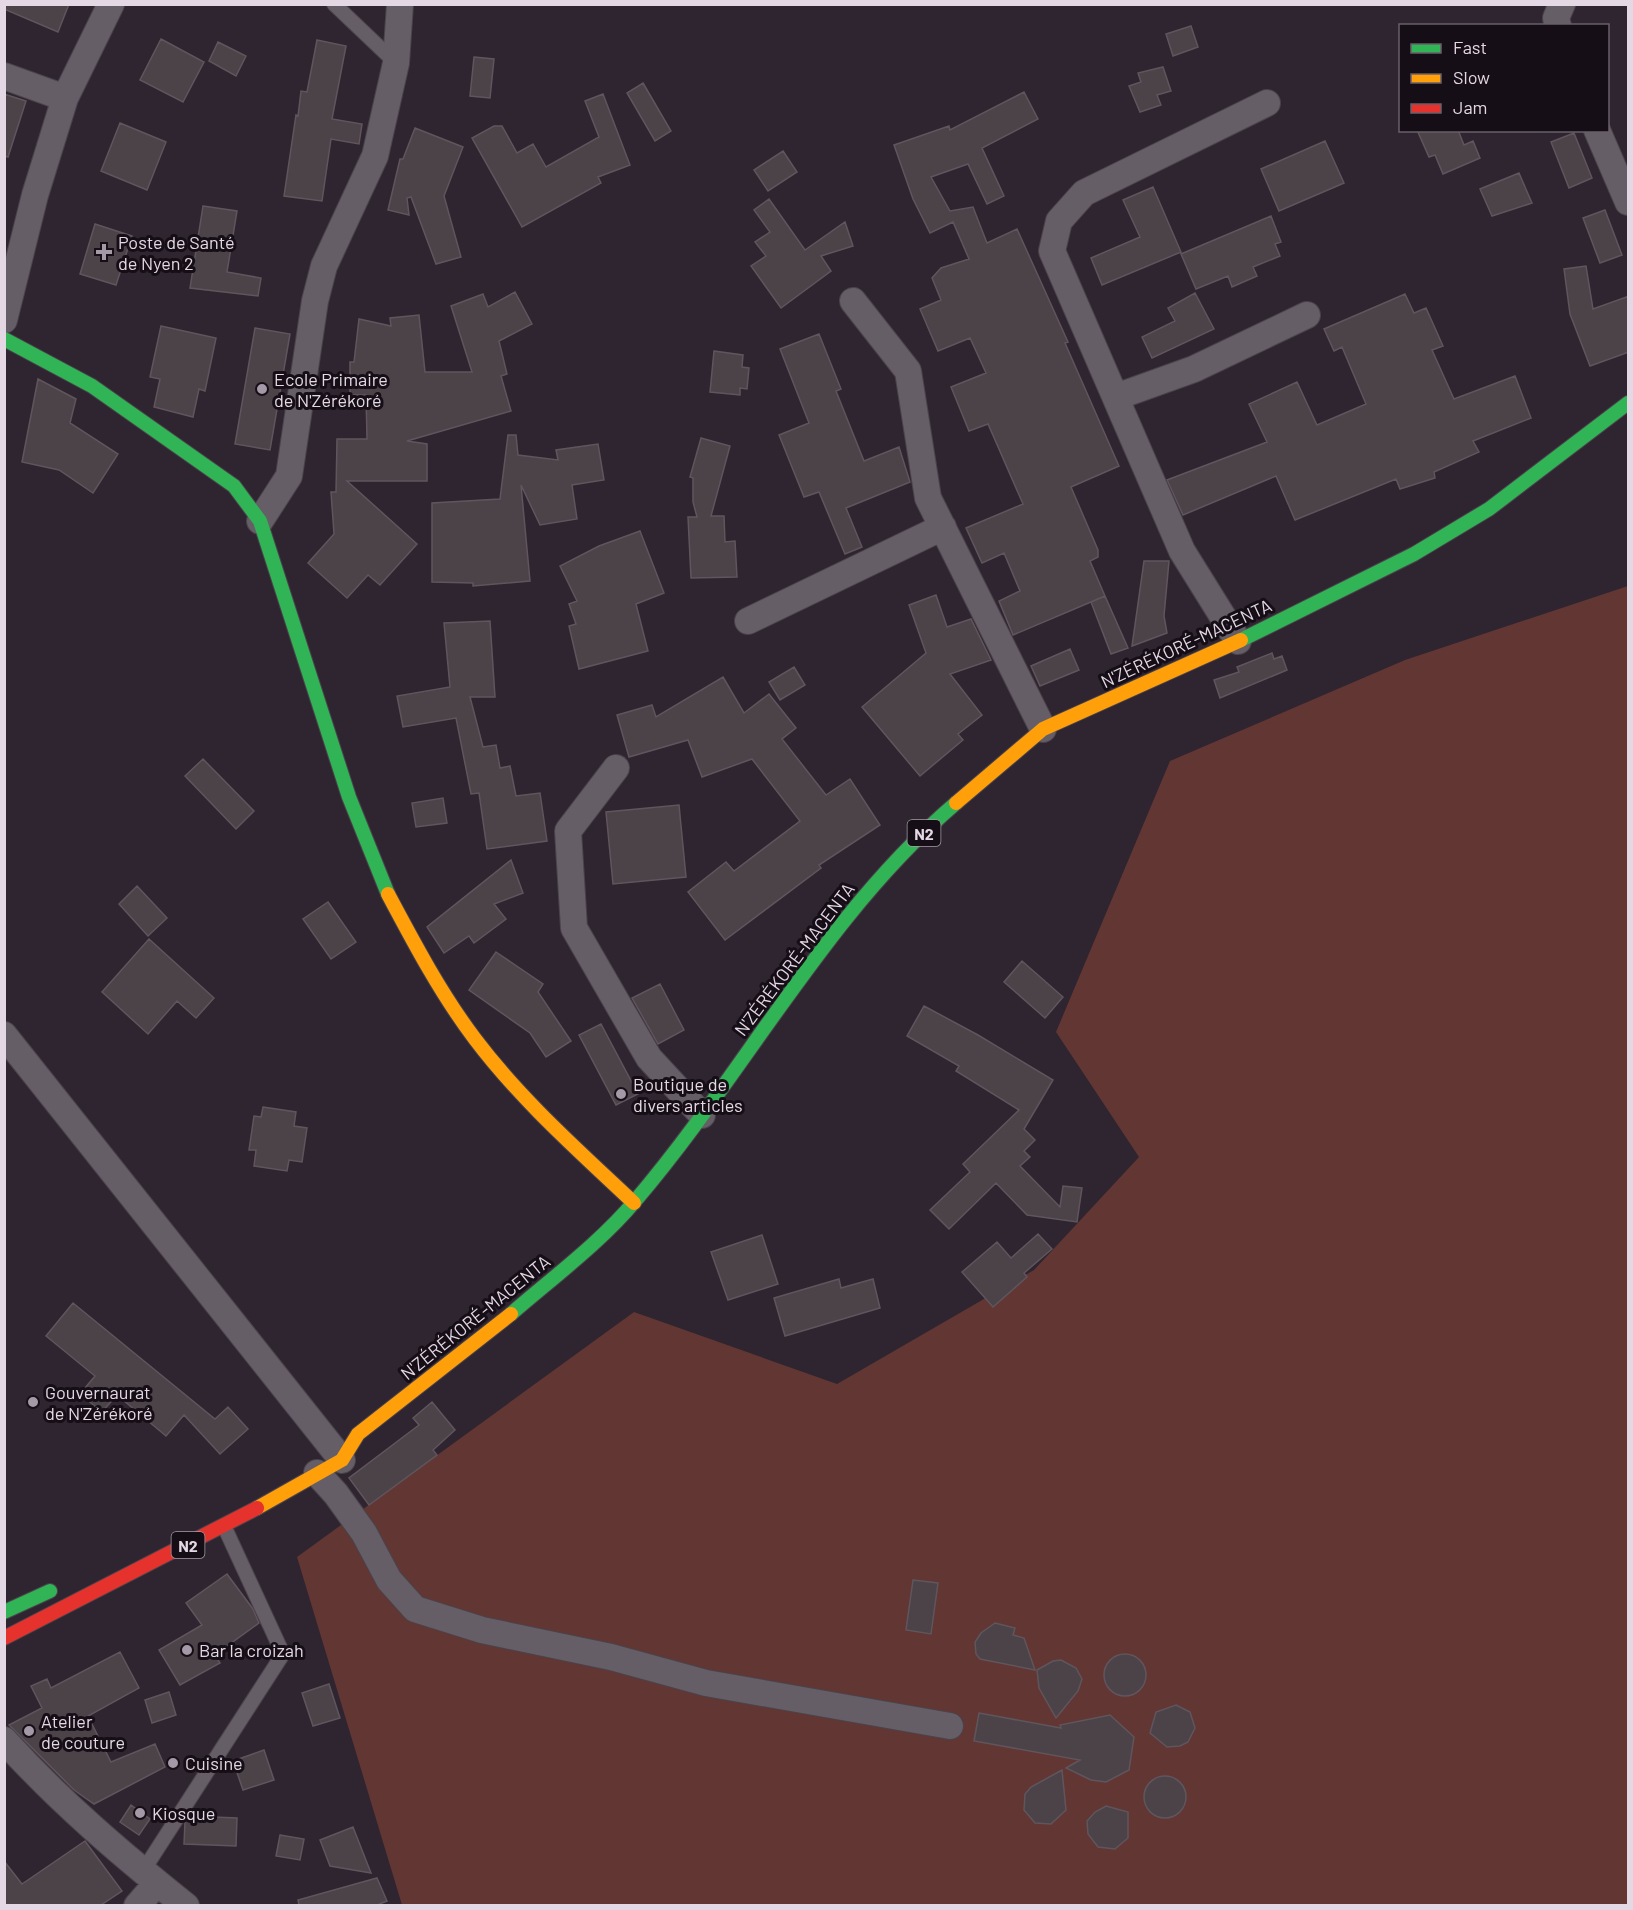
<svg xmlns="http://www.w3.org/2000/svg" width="1633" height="1910" font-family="Barlow,sans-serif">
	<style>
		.green { fill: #613633 }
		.building { fill: #4c4349; stroke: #60555d; stroke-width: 1.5 }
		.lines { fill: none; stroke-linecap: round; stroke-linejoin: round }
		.lane-casing { stroke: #4b434c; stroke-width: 16 }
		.street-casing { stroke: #4b434c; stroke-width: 28 }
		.fast-casing { stroke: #4b434c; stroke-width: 16 }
		.slow-casing { stroke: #4b434c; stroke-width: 16 }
		.jam-casing { stroke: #4b434c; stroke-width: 16 }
		.lane { stroke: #655e66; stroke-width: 14 }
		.street { stroke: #655e66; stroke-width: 26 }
		.fast { stroke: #30b455; stroke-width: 14 }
		.slow { stroke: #ff9f0a; stroke-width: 14 }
		.jam { stroke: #e5322d; stroke-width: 14 }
		.poi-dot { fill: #a499a6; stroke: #150e16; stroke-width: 2 }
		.labels { text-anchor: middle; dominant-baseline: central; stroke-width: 6; stroke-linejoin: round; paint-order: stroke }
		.shield { fill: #150e16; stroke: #a69ba7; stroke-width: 1.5 }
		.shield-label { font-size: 16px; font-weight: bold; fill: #e4d8e5 }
		.poi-label { font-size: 18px; fill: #e4d8e5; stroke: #150e16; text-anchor: start }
		.street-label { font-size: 18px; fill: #e4d8e5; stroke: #150e16 }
	</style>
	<rect width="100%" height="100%" fill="#2e2530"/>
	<!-- green -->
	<path class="green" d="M1628 586V1905H402L297 1557 634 1312 837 1384 1034 1270 1139 1157 1056 1032 1170 761 1405 660Z"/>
	<!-- building -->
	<path class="building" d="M4 4H69L58 32 4 9Z
		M1191 26 1198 47 1173 56 1166 34Z
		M161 39 204 62 183 102 140 80Z
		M317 40 346 46 332 119 362 124 359 144 331 139 322 201 284 196 296 115 298 116 301 91 307 92Z
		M218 42 246 56 236 76 209 61Z
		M474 57 494 59 490 98 470 96Z
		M1163 67 1171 91 1157 95 1161 105 1140 112 1129 86 1141 82 1138 73Z
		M643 83 671 131 655 141 627 93Z
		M1024 92 1038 119 982 148 1004 196 987 204 968 164 931 177 950 211 973 207 987 243 1017 229 1068 342 1065 343 1119 466 1071 487 1098 550V557L1090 561 1105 596 1013 635 999 601 1020 591 1004 553 982 563 966 528 1023 504 988 424 969 431 951 387 986 373 970 338 938 351 920 309 941 300 932 278 941 268 969 259 953 222 930 233 913 199 894 145 949 126 950 130Z
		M4 94 26 101 8 157 4 156Z
		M603 94 630 165 598 177 601 183 522 227 472 138 494 126H502L517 153 533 144 546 167 599 137 585 101Z
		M120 123 166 142 147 190 101 171Z
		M415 128 463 147 444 196 461 257 436 264 411 197 407 198 409 215 388 210 400 159H403Z
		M1417 130H1458L1464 145 1473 141 1480 158 1443 174 1435 155 1429 157Z
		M1574 133 1592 178 1569 188 1551 142Z
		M1325 141 1344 183 1279 211 1261 169Z
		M783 151 797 172 768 191 754 170Z
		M1519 173 1532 203 1492 216 1480 189Z
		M1153 187 1181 252 1102 285 1091 258 1140 237 1123 200Z
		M769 199 805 250 845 222 853 246 821 256 831 271 781 308 751 266 766 256 755 242 770 232 754 210Z
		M203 206 237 211 227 272 261 278 258 296 190 288Z
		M1605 210 1622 255 1600 263 1583 218Z
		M1271 216 1281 242 1275 244 1280 256 1253 267 1257 276 1232 287 1228 276 1196 289 1181 254Z
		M95 224 132 236 116 285 80 274Z
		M1586 266 1593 309 1629 296V352L1590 366 1570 314 1564 269Z
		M515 292 532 324 499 341 507 374 501 376 511 411 407 441 427 444V481H347L417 544 380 585 368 575 347 598 308 563 334 534 331 492H336L337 439H367L366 395H350V362H354L359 319 391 326 390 318 419 315 425 372H472L451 306 483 294 488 307Z
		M1195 293 1214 329 1152 358 1142 337 1175 321 1168 308Z
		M1405 294 1414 313 1426 308 1443 346 1432 350 1454 399 1515 376 1531 418 1473 441 1479 452 1434 472 1435 478 1400 489 1396 479 1295 520 1276 476 1183 515 1167 480 1267 442 1249 404 1297 382 1317 425 1366 404 1342 347 1334 351 1324 329Z
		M161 326 216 338 205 391 199 389 193 417 154 407 160 379 150 377Z
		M255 328 290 334 270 450 235 444Z
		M819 334 841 389 836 391 864 461 899 447 910 482 846 508 862 547 845 554 819 492 804 497 779 435 809 423 780 349Z
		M714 351 743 355 742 367 749 368 747 389 740 388V395L710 392Z
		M38 379 76 399 70 423 118 454 93 493 59 470 22 462Z
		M508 435H516L518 455 558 460 556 450 598 444 604 480 572 485 577 519 540 525 521 485 530 581 473 586V583L432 582V503L500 499Z
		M701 438 730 446 711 516H724L725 542 735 541 737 577 691 578 688 517H697L693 502V478L690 477Z
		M640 531 664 593 636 604 648 651 579 669 569 626 576 624 569 604 577 601 560 566 599 546Z
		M1144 561H1169L1164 616 1167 633 1132 646Z
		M936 595 947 627 971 619 991 660 950 674 982 715 958 734 963 740 920 776 862 707 926 653 909 605Z
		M1105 596 1128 648 1111 654 1091 602Z
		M490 621 495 697H470L483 747 496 745 500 768 510 766 516 796 540 793 547 841 487 849 479 793 471 794 456 718 403 727 397 696 450 687 444 623Z
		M1070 649 1079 670 1040 686 1031 666Z
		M1272 653 1274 659 1282 656 1287 670 1220 698 1214 680 1239 672 1237 667Z
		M794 667 805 685 780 700 769 682Z
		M723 677 744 713 769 694 796 728 782 739 826 795 850 779 880 825 819 865 821 868 725 940 688 892 726 862 734 871 800 821 752 759 702 777 688 740 629 757 617 715 652 705 656 717Z
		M203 759 254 811 236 829 185 776Z
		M443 798 447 823 416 827 412 803Z
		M679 805 686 877 613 884 606 812Z
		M511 860 523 893 494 904 506 919 474 943 469 936 444 953 427 927Z
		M137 886 167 918 148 936 119 904Z
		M328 902 356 942 331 959 303 919Z
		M149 939 214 998 196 1018 177 1001 148 1034 102 992Z
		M496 952 543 984 538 992 571 1041 546 1057 530 1033 469 990Z
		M1022 961 1063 997 1045 1018 1004 982Z
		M660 984 684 1030 658 1044 632 998Z
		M924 1006 978 1035 1053 1080 1024 1129 1035 1140 1024 1151 1030 1157 1020 1166 1060 1207 1063 1186 1082 1188 1077 1222 1027 1215 996 1183 949 1229 930 1210 970 1172 963 1164 1019 1110 956 1071 959 1066 907 1036Z
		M601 1024 638 1094 616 1105 579 1035Z
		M263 1107 296 1112 294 1126 307 1128 302 1162 289 1160 287 1171 254 1166 256 1150H249L254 1116 261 1117Z
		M1038 1234 1052 1249 1024 1273 1027 1277 993 1307 962 1272 997 1242 1011 1258Z
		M762 1235 778 1284 728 1300 711 1252Z
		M839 1279 841 1288 873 1279 880 1308 785 1336 774 1298Z
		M73 1303 215 1419 228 1407 248 1429 220 1454 184 1415 166 1436 117 1395 102 1412 80 1394 95 1376 46 1336Z
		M432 1402 455 1430 433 1450 437 1455 369 1505 349 1478 419 1425 413 1418Z
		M227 1574 253 1609 259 1623 215 1655 220 1663 180 1685 159 1650 202 1625 186 1603Z
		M913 1580 938 1583 931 1634 906 1630Z
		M995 1623 1015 1628 1013 1635 1024 1638 1035 1670 980 1659 976 1654 975 1642 981 1633Z
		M120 1652 139 1688 88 1716 111 1762 155 1744 165 1767 94 1804 74 1790 9 1725 42 1708 31 1686 47 1679 51 1688Z
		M1104 1675a21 21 0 1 1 42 0a21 21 0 1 1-42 0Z
		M1061 1660 1076 1668 1082 1679 1078 1691 1056 1718 1039 1688 1037 1670 1053 1661Z
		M329 1684 340 1718 313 1726 302 1693Z
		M169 1692 176 1715 152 1723 145 1700Z
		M1176 1705 1190 1712 1195 1728 1188 1742 1180 1746 1167 1747 1150 1733 1156 1712Z
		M979 1713 1061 1728 1060 1725 1110 1715 1134 1737 1129 1770 1106 1782 1091 1780 1066 1768 1080 1760 974 1741Z
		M264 1750 274 1780 243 1790 233 1761Z
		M1062 1770 1066 1810 1051 1824 1035 1823 1024 1810 1025 1794 1031 1787Z
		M1144 1797a21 21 0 1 1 42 0a21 21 0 1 1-42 0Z
		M131 1805 150 1819 139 1835 120 1822Z
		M1106 1806 1128 1812V1838L1115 1849 1098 1847 1088 1834 1087 1821 1095 1812Z
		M189 1816 237 1818 236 1846 184 1844 185 1822Z
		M353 1827 371 1873 330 1866 320 1840Z
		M280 1835 304 1839 300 1860 276 1856Z
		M85 1841 122 1891 101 1905H4V1861L22 1884Z
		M377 1878 387 1901 377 1905H299L298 1900Z"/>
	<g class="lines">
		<!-- lane casing -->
		<g class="lane-casing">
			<path id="lane" d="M334 4 396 63
				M143 1871 283 1654 224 1526"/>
		</g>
		<!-- street casing -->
		<g class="street-casing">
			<path id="street" d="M1558 26 1556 18 1562 4
				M4 76 65 98
				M1597 130 1628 202
				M853 301 908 371 928 498 1043 729
				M4 320 35 195 65 98 111 4
				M1116 397 1194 369 1307 315
				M260 521 289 476 315 301 324 266 375 156 396 63 400 4
				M748 621 943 527
				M1238 641 1182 551 1052 251 1059 221 1084 193 1267 103
				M616 768 568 831 574 928 649 1058 702 1115
				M4 1035 342 1460
				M317 1473 336 1494 364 1533 389 1580 415 1609 482 1630 611 1657 706 1683 950 1726
				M4 1740C60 1802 121 1854 186 1906
				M137 1906 157 1883"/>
		</g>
		<!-- fast casing -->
		<g class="fast-casing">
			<path id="fast" d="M4 339 92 386 234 486 260 521 349 797 388 894
				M1241 640 1414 554 1489 509 1628 403
				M511 1314C551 1279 600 1243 635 1201 746 1071 825 915 956 803
				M4 1612 50 1591"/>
		</g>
		<!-- slow casing -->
		<g class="slow-casing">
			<path id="slow" d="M956 803 1043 729 1241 640
				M388 894C414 943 441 994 475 1039 521 1100 579 1151 634 1203
				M257 1508 342 1460 358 1434 511 1314"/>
		</g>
		<!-- jam casing -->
		<g class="jam-casing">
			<path id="jam" d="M4 1638 257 1508"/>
		</g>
		<!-- lane -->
		<use href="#lane" class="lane"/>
		<!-- street -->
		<use href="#street" class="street"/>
		<!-- fast -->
		<use href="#fast" class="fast"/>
		<!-- slow -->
		<use href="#slow" class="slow"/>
		<!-- jam -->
		<use href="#jam" class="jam"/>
	</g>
	<!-- markers -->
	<g class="poi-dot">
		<path d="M101 243h6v6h6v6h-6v6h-6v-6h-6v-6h6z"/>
		<circle cx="262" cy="389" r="6"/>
		<circle cx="621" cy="1094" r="6"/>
		<circle cx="33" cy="1402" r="6"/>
		<circle cx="187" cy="1650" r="6"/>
		<circle cx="29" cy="1731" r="6"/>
		<circle cx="173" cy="1763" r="6"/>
		<circle cx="140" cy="1813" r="6"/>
	</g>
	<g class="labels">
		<!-- shield labels -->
		<g class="shield">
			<rect x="907.5" y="820" width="33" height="26" rx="4.5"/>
			<rect x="171.5" y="1532" width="33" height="26" rx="4.5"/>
		</g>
		<g class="shield-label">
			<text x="924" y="833">N2</text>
			<text x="188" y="1545">N2</text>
		</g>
		<!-- poi labels -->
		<g class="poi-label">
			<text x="118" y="242">Poste de Santé<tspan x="118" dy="21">de Nyen 2</tspan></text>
			<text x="274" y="379">Ecole Primaire<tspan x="274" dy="21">de N'Zérékoré</tspan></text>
			<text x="633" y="1084">Boutique de<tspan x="633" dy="21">divers articles</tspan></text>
			<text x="45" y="1392">Gouvernaurat<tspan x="45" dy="21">de N'Zérékoré</tspan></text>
			<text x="199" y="1650">Bar la croizah</text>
			<text x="41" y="1721">Atelier<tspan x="41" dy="21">de couture</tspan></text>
			<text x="185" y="1763">Cuisine</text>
			<text x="152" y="1813">Kiosque</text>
		</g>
		<!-- street labels -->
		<g class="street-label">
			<text transform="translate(1186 643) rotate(-25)">N'ZÉRÉKORÉ-MACENTA</text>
			<text transform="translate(794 959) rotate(-53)">N'ZÉRÉKORÉ-MACENTA</text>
			<text transform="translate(475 1317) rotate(-39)">N'ZÉRÉKORÉ-MACENTA</text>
		</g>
	</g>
	<!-- border -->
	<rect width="1633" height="1910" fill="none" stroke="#e4d8e5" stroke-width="12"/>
	<!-- legend -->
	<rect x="1399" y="24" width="210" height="108" fill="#150e16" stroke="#685f69" stroke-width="1.5"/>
	<rect x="1411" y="44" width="30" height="9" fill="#30b455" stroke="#685f69" stroke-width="1.5"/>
	<text x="1453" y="54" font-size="18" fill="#e4d8e5">Fast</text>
	<rect x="1411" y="74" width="30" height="9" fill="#ff9f0a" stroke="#685f69" stroke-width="1.5"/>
	<text x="1453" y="84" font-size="18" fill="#e4d8e5">Slow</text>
	<rect x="1411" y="104" width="30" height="9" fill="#e5322d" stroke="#685f69" stroke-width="1.5"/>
	<text x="1453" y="114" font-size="18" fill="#e4d8e5">Jam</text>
</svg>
